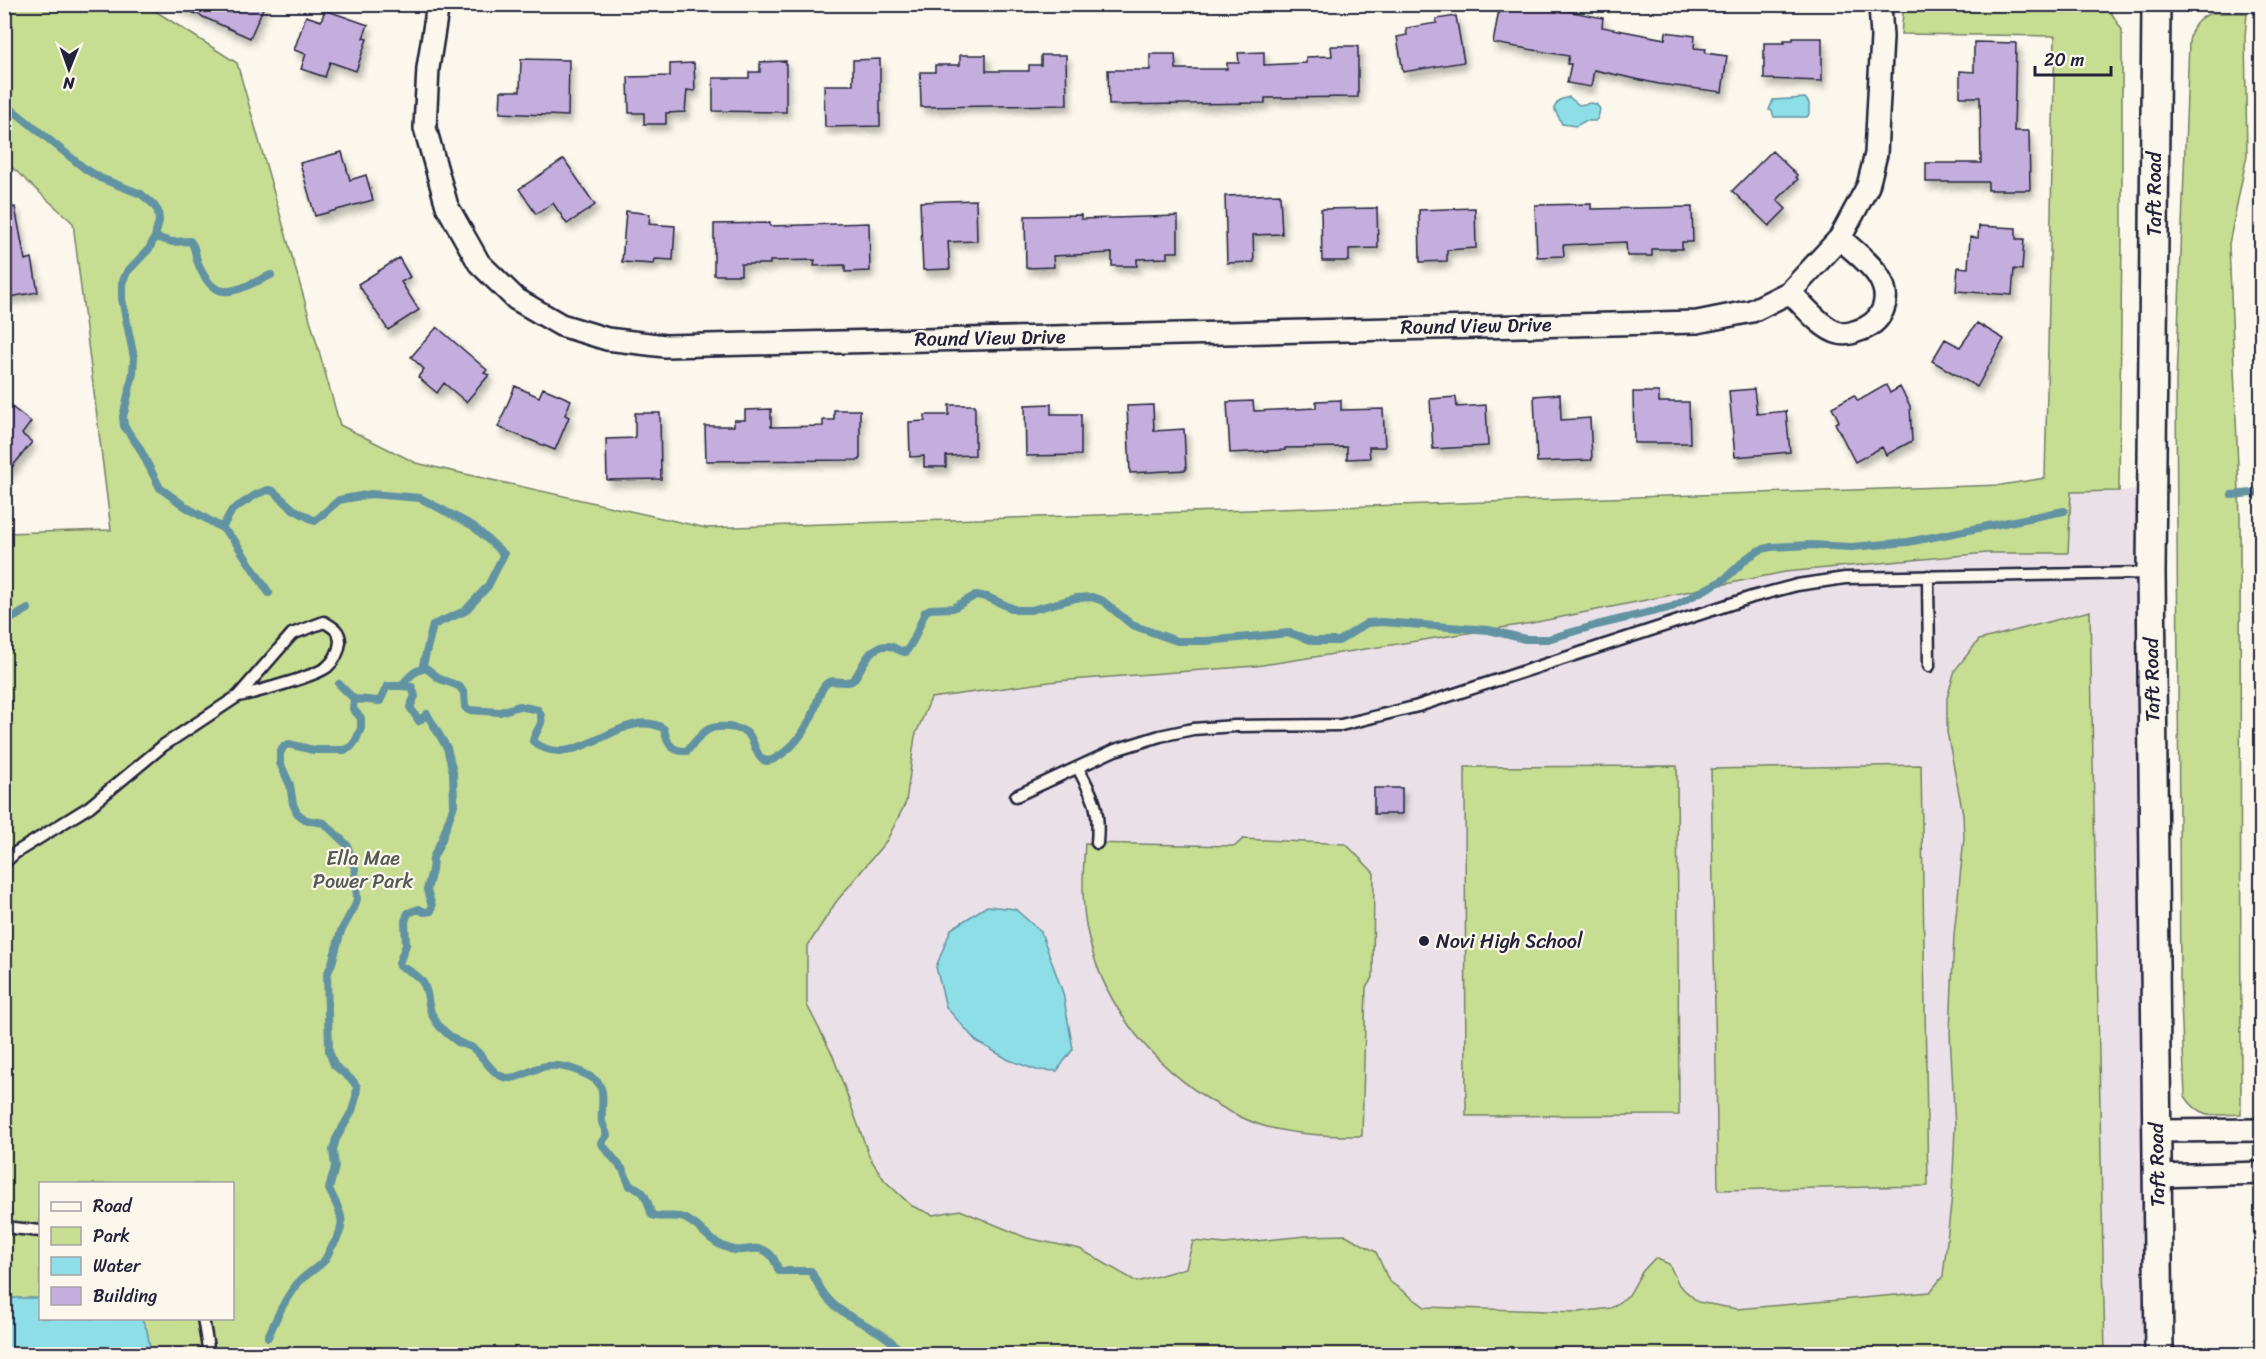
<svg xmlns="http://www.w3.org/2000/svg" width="2266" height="1359" font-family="Sriracha,sans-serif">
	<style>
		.built { fill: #eae1e8 }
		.green { fill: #c7dd92; stroke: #748066; stroke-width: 1.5; fill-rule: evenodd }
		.water { fill: #8ddee6; stroke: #6293a2; stroke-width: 1.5 }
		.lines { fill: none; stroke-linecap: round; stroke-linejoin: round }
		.stream { stroke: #6293a2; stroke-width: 8 }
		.building { fill: #c4aedd; stroke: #22223b; stroke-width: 1.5; filter: url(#shadow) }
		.service-casing { stroke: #22223b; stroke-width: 15 }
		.minor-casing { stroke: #22223b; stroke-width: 26 }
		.tertiary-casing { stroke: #22223b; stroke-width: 32 }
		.service { stroke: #fbf7ec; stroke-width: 10 }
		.minor { stroke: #fbf7ec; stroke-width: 21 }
		.tertiary { stroke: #fbf7ec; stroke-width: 27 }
		.poi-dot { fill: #22223b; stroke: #fbf7ec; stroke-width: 2 }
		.labels { text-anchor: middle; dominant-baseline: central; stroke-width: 4.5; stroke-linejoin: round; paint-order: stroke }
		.street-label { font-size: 20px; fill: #22223b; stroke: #fbf7ec }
		.park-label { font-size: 20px; fill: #545a55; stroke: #fbf7ec }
		.poi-label { font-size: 20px; fill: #22223b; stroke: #fbf7ec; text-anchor: start }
	</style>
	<defs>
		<filter id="shadow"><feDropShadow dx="3.5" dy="6" stdDeviation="3" flood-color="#0004"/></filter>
	</defs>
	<rect width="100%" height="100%" fill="#fbf7ec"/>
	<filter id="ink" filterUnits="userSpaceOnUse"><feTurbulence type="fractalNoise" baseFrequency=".0167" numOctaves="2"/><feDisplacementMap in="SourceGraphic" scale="12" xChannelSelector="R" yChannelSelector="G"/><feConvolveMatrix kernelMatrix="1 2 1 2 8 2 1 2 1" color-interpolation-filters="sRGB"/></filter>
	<g filter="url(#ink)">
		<!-- built -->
		<path class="built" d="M2147 490 2146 1354H697L706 528Z"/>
		<!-- green -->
		<path class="green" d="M1911 4H2097L2111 12 2122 30V237L2119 491 2071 492 2068 553H1987L1785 572 1532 623 1256 666 1057 681 931 698 915 736 906 802 887 840 836 902 807 947V1005L833 1056 870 1158 885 1181 912 1206 933 1215 960 1210 1027 1238 1080 1249 1137 1282 1186 1268 1193 1241 1225 1244 1306 1236 1346 1235 1376 1252 1389 1281 1425 1307 1579 1312 1611 1308 1629 1295 1642 1272 1655 1258 1669 1264 1679 1285 1698 1302 1737 1309 1930 1292 1943 1276 1952 1195 1955 1128 1950 1033 1954 935 1964 838 1963 814 1947 732V698L1955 670 1979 640 2090 611 2105 1354H5V533L111 530 73 223 5 161V5H146L237 63 340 425 416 463 706 528 2001 485 2045 478 2055 36 1901 34 1903 13ZM40 1184H232V1318H40Z
			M2211 13H2247L2245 37 2247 155 2229 244 2240 517 2241 1114C2216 1115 2200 1120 2185 1096L2180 978 2176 383 2189 42C2191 27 2197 19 2211 13Z
			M1921 765 1928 1186 1718 1190 1711 769Z
			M1677 766 1679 1115 1466 1116 1465 767Z
			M1243 839 1346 844 1374 873 1373 978 1366 987 1362 1136C1328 1136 1299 1135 1267 1127 1245 1121 1224 1109 1205 1097 1146 1058 1101 1001 1087 930 1081 901 1083 872 1085 843L1235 846Z"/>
		<!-- water -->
		<path class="water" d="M1569 97 1579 105 1591 103 1596 104 1600 109 1598 118 1595 121H1585L1576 126 1562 124 1554 108 1559 100Z
			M1805 98 1809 103V114L1807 117H1774L1772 111 1769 110 1773 100Z
			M987 906 1015 909 1041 932 1063 993 1073 1049 1057 1071 1036 1070 1009 1060 976 1041 946 1007 936 967 951 929Z
			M5 1298H40V1318L142 1319 147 1330 151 1354H5Z"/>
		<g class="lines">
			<!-- stream -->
			<path class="stream" d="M4 103 84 168 100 178 141 194 153 204 158 211 159 221 155 237 149 249 127 272 122 283V299L134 358 133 373 123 417 124 426 139 447 160 488 186 507 222 528 234 540 269 593
				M155 237 172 242 190 241C196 247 195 256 198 263 215 308 238 289 271 275
				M2232 495 2262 492
				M222 528 232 510 257 494 268 490 273 491 293 509 315 521 339 500 371 494 420 498 473 526 504 554 488 586 465 611 433 625 422 669
				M4 623 28 609
				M354 699 380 701 387 686H401
				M268 1337C276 1319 284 1300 297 1284 304 1276 314 1270 322 1263 327 1259 328 1253 331 1248 349 1223 341 1214 329 1189L335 1167 333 1150 336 1139 352 1111 356 1097 357 1087 353 1081 334 1065 329 1051 327 975 332 963 341 931 355 906 357 899 355 869 347 845 324 823 306 820 297 813 293 804 290 785 280 763V753L284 746 289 744 313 750H344L351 747 356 740 361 728V718L353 709 354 699 339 684
				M902 1354C885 1327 849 1323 828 1299 821 1291 816 1281 811 1271H779C777 1267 776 1262 773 1258 762 1242 748 1252 735 1250 729 1249 722 1246 717 1243 705 1236 697 1223 684 1218 674 1214 663 1219 652 1215 647 1202 646 1188 630 1186L623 1170 601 1143 607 1135C606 1131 603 1126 602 1122 600 1109 608 1088 594 1079 580 1070 559 1063 542 1067 528 1070 513 1084 499 1075 489 1069 483 1056 474 1049 470 1045 463 1045 458 1042 452 1038 445 1032 440 1027 417 1000 442 985 400 966L399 963 406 945 405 921 408 913 419 909 424 912 431 911 432 906 427 890 432 870 433 858 442 839 454 805 453 772 447 748 427 714 419 721 410 707 415 696 412 687 401 686C409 677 414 670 426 668L440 679 459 686 464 693 465 707 468 710 500 712 519 706 538 710C547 723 536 728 533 741 574 777 624 703 664 729 667 743 671 752 687 751 693 744 699 736 706 731 715 724 742 726 749 735 756 743 757 768 774 759 793 749 806 730 814 711 817 703 819 692 825 685 833 676 847 687 854 679 863 668 868 644 889 646 895 647 899 652 906 652L914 639 925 612 930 609 953 608 976 595 987 597 1016 610H1031L1076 598 1092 597 1103 601 1132 625 1177 641H1207L1290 633 1313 641H1339L1367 623 1382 622 1489 630 1525 639H1548L1597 625 1672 607 1725 579 1747 558 1760 550 1771 547 1811 545 1852 547 1908 542 2064 511"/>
		</g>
		<!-- building -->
		<path class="building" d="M174 4H265L250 38Z
			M1500 4H1553L1552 8 1603 18 1602 27 1665 39 1666 32 1695 36 1694 48 1706 49 1705 53 1727 56 1722 92 1659 84 1594 70 1591 87 1567 83 1571 64H1567L1569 56 1493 43Z
			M325 10 368 25 363 38 367 39 356 71 330 62 325 77 301 69 306 54 294 50 306 16 321 21Z
			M1456 16 1464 62 1403 72 1397 37 1407 35 1406 28 1437 23 1436 19Z
			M1793 38H1822V81L1764 79V43H1785L1784 40H1793Z
			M1974 42 2016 43 2014 131H2029L2030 190H1988V182H1926V163H1981L1980 97H1960V71L1974 72Z
			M1331 46H1358V97L1265 98V103L1109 105 1108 70H1150V54H1175L1176 69H1227V63H1239L1238 53 1264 52V65L1306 63V57L1332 56Z
			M960 55H986V71H1029V65H1041V55H1066L1067 105 921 107 920 72H935V65H960Z
			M521 59 569 60 568 116 500 113 501 91H520Z
			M880 59V126L825 127 824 85H853V60Z
			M786 61V112L713 111V78H749V72H760V62Z
			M694 63 695 91 687 90 685 112 666 113V124H644V113H629L628 77 670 76V64Z
			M1772 151 1797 175 1796 177 1798 179 1777 200 1786 209 1769 226 1732 191Z
			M342 152 350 180 366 175 373 200 315 216 300 163Z
			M564 159 595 205 567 224 553 203 536 214 519 189Z
			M1280 194 1282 234 1253 235 1254 262 1227 263 1225 196Z
			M976 200 977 241 948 242 950 269 923 270 920 202Z
			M1591 204V209L1692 207 1693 242H1682V249H1652V256H1627L1626 242 1563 245 1564 256 1537 257 1535 205Z
			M15 207 25 260 32 258 38 292 4 298V208Z
			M1377 208 1378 248 1349 249V261H1322L1321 209Z
			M1475 208 1476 248 1447 250V261L1420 262 1419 210Z
			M626 211 650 214 649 224 675 226 673 260 655 259 654 264 622 262Z
			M1081 215V219L1178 216V252H1167V258L1137 259V266H1112V253L1053 256 1054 267 1026 268 1025 216Z
			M770 223V226L869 223 870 271 845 272V265L814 266 815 260 770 261V264H741V275H714V224Z
			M1979 226 2016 228V239H2024L2022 270 2014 269 2012 295 1956 291 1958 267 1968 268 1970 237 1978 238Z
			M399 258 410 277 401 282 419 310 388 330 358 284Z
			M1977 323 2004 339 1977 387 1932 361 1945 339 1960 347Z
			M437 327 487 370 484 373 489 375 466 402 444 383 437 393 418 377 424 369 411 357Z
			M1886 385 1890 393 1900 387 1910 406 1912 441 1886 455 1882 447 1855 462 1835 423 1839 421 1832 407 1854 395 1858 401Z
			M515 386 539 397 543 388 571 400 565 415 569 417 555 450 498 427Z
			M1754 389 1757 414 1786 411 1790 452 1735 457 1729 391Z
			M1633 392H1659V402H1689L1690 443H1634Z
			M1560 394 1561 420 1590 418 1592 460 1537 462 1534 396Z
			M1456 397 1457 407 1486 405 1488 446 1433 449 1430 399Z
			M1341 400V410L1383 409 1385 447H1369L1370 458 1347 459V447L1285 448V450L1230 453 1227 402 1253 401 1254 411 1316 408V401Z
			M4 401 31 422 22 434 32 442 4 477Z
			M1051 404V414H1081V455L1026 456 1025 405Z
			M949 405H975V455L946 456V467H924V456L910 457 909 422 925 421V415H949Z
			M1153 405 1154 431 1184 429 1186 470 1130 473 1127 406Z
			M771 409V427L823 426V420H834V410H860V460L706 461 705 426H734V420H745V410Z
			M635 413H660L661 479 607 480 606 439 635 438Z
			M1374 788H1402V814H1374Z"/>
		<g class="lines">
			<!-- service casing -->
			<g class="service-casing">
				<path id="service" d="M1928 576 1929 666
					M1078 768C1094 799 1100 807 1097 843
					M1016 796 1115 750 1160 736 1193 729 1235 726 1341 725 1418 706 1752 597 1797 585 1845 578 2151 573
					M4 863 15 853 89 807 164 745 238 696 292 634 324 622C333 627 340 631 340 642 339 652 334 661 327 667 316 676 254 693 238 696
					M4 1227 40 1231
					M203 1318 209 1354"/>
			</g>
			<!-- minor casing -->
			<g class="minor-casing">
				<path id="minor" d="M438 4 428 68 425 128 447 206 479 263 516 299 561 325 607 339 665 346 1697 322 1752 311 1790 292 1840 238 1868 186 1876 154 1882 37 1880 4
					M1790 292C1802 304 1823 330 1839 333 1845 335 1852 333 1857 331 1882 324 1893 300 1879 277 1870 262 1852 250 1840 238
					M2157 1131 2262 1130
					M2157 1176 2262 1173"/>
			</g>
			<!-- tertiary casing -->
			<g class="tertiary-casing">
				<path id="tertiary" d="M2156 4 2151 573 2159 1354"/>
			</g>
			<!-- service -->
			<use href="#service" class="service"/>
			<!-- minor -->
			<use href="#minor" class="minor"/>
			<!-- tertiary -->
			<use href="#tertiary" class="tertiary"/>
		</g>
	</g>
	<!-- markers -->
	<circle class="poi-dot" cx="1424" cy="941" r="6"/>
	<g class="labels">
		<!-- street labels -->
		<g class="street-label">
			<text transform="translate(2154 194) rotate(-90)">Taft Road</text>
			<text transform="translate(1476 326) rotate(-1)">Round View Drive</text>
			<text transform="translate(990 338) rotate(-1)">Round View Drive</text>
			<text transform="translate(2152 680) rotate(-91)">Taft Road</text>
			<text transform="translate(2157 1165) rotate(-91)">Taft Road</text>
		</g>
		<!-- park labels -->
		<g class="park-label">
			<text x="363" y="858">Ella Mae<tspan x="363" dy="23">Power Park</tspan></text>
		</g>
		<!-- poi labels -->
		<g class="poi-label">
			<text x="1436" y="941">Novi High School</text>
		</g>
	</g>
	<!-- margin -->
	<rect width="2266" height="1359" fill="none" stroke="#fbf7ec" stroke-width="24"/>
	<rect x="12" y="12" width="2242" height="1335" fill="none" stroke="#22223b" stroke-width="2" filter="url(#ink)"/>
	<!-- legend -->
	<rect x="39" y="1182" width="195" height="138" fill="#fbf7ec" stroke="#a4a2a5" stroke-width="1.5"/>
	<rect x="51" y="1202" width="30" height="9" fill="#fbf7ec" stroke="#a4a2a5" stroke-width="1.5"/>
	<text x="93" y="1212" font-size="18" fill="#22223b">Road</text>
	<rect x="51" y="1227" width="30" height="18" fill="#c7dd92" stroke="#a4a2a5" stroke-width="1.5"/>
	<text x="93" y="1242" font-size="18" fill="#22223b">Park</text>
	<rect x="51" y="1257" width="30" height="18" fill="#8ddee6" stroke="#a4a2a5" stroke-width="1.5"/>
	<text x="93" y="1272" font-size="18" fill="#22223b">Water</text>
	<rect x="51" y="1287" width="30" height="18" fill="#c4aedd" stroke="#a4a2a5" stroke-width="1.5"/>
	<text x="93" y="1302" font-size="18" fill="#22223b">Building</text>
	<!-- north arrow -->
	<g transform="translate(69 69) rotate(181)" stroke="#fbf7ec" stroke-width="4.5" paint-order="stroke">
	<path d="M0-4.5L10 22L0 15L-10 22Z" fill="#22223b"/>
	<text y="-9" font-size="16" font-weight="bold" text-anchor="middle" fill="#22223b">N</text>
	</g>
	<!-- scale -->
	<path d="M2035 66v9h76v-9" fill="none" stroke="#22223b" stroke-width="3"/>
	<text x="2044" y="66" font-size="18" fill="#22223b" stroke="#fbf7ec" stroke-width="4.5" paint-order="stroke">20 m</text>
</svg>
